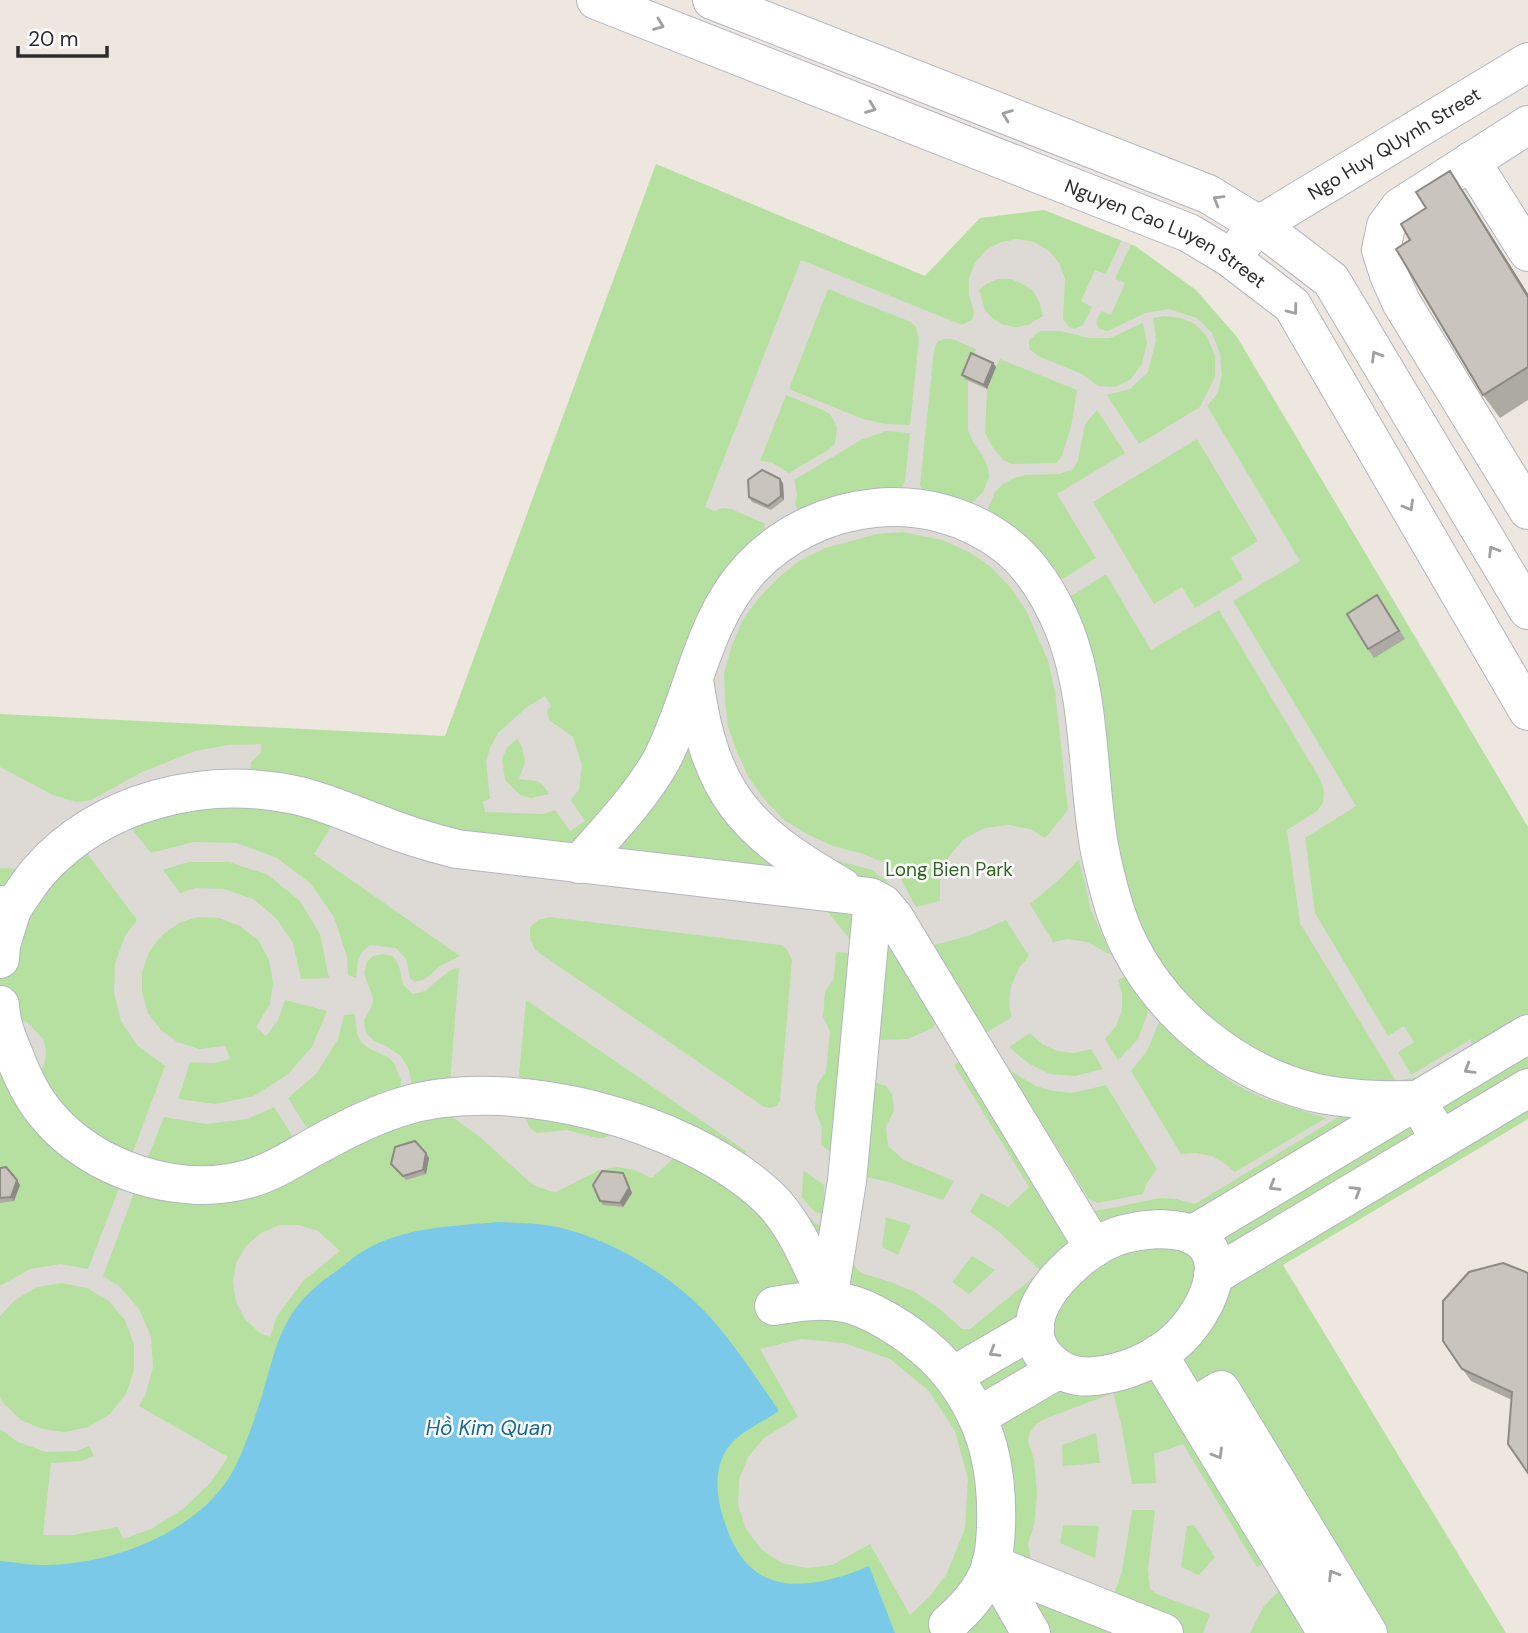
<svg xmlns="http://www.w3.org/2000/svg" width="1528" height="1633" font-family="'DM Sans',sans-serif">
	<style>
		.green { fill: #b5e0a0 }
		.plaza { fill: #dddad6; fill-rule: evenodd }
		.water { fill: #7ac9e8 }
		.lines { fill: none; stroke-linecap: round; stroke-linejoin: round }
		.minor-casing { stroke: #b3b5bf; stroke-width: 40 }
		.minor { stroke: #fff; stroke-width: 38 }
		.wall { fill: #ada9a3 }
		.shaded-wall { fill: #8d8a85 }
		.building { fill: #c9c5be; stroke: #8d8a85; stroke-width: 2 }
		.oneway { stroke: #a0a0a0 }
		.labels { text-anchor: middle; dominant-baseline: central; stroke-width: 5; stroke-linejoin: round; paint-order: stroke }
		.street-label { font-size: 19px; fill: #2c2c2c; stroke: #fff }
		.park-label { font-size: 19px; fill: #2d6620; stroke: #fff }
		.water-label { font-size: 21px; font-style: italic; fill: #166896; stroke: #fff }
	</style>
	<rect width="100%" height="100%" fill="#ede7e0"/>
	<!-- green -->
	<path class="green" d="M656 164 925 276 980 218 1044 210 1135 246 1196 290 1237 337 1528 827V1119L1283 1265 1506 1633H0V714L445 736Z"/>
	<!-- plaza -->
	<path class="plaza" d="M1017 239 1034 242 1049 251 1059 263 1065 279 1063 319 1070 328 1075 329 1083 325 1092 307 1081 301 1095 270 1106 274 1121 241 1131 244 1115 279 1125 283 1111 315 1101 311 1096 322 1099 329 1108 331 1145 313 1169 309 1197 318 1212 333 1220 354 1222 376 1217 394 1207 406 1300 561 1233 601 1356 806 1305 838 1315 913 1388 1036 1404 1026 1414 1042 1398 1052 1411 1075 1471 1039 1472 1045 1423 1076 1396 1081 1300 923 1287 830 1317 811 1323 803 1324 791 1320 779 1219 610 1151 650 1106 574 1068 598 1059 579 1064 578 1096 558 1057 494 1125 453 1097 410 1085 424 1078 460 1073 469 1059 474 1025 475 1014 478 1003 484 995 492 987 511 968 507 983 492 989 477 988 468 983 456 973 442 968 430V381L987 389 985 433 993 448 1003 460 1012 464 1056 463 1061 458 1071 427 1077 390 1000 359 996 367 973 358 976 349 952 339H944L937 342 934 350 920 485 923 492 900 490 905 481 910 433 886 431 861 440 794 480 797 494 795 505 800 513 765 537 764 523 731 509 723 508 715 511 705 507 801 260 962 325 973 319 974 311 969 295V278L975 263 986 250 1001 242ZM998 279H1011L1023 284 1033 291 1040 303 1043 316 1028 325 1016 327 1004 325 993 319 985 310 979 290 986 284ZM828 289 911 322 916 327 919 338 910 425 885 424 863 419 789 389ZM1164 316 1181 318 1195 324 1207 336 1215 356V377L1200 407 1139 444 1107 395 1130 389 1148 372 1156 340 1153 318ZM1143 323 1147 342 1142 364 1130 380 1115 387 1098 386 1082 374 1038 356 1029 349V340L1040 331H1061L1089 338H1110ZM786 395 823 410 830 414 837 427 835 444 828 450 789 473 771 462 760 461ZM1197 439 1258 541 1231 558 1243 579 1195 608 1182 587 1154 604 1093 502Z
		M928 523 1001 559 1048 627 1131 973 1118 980 1122 993V1010L1116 1026 1105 1039 1118 1060 1138 1039 1147 1015 1149 1000 1340 1116 1195 1204 1176 1199 1160 1198 1091 1212 1080 1202 887 881 872 870 832 859 763 813 732 768 721 741 714 687 717 660 726 632 773 566 844 528ZM903 532 942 540 969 552 991 567 1010 587 1026 610 1048 661 1055 691 1068 810 1045 838 1030 829 1008 825 985 828 964 839 949 856 940 877V901L916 907 898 874 888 864 860 853 833 846 807 834 784 820 765 800 749 778 737 752 728 727 725 702 724 673 732 645 743 619 759 598 778 578 799 561 825 548 877 534ZM1079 859 1091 910 1111 955 1087 942 1068 939 1053 942 1030 904 1061 878ZM1006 920 1029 956 1019 968 1011 986 1009 1006 1012 1017 986 1033 934 945 968 936ZM1159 1022 1181 1044 1234 1084 1265 1099 1326 1118 1235 1172 1224 1163 1211 1156 1196 1153 1181 1154 1131 1071 1147 1051ZM1030 1033 1042 1044 1057 1051 1074 1053 1091 1049 1103 1069 1075 1076 1050 1074 1028 1063 1009 1047ZM1009 1070 1036 1086 1053 1091 1072 1093 1106 1085 1157 1169 1147 1183 1143 1194 1098 1203 1089 1199Z
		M545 696 551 706 547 710 549 720 573 737 582 765 579 789 571 800 585 821 570 831 555 810 543 814 485 812 483 801 490 799 486 761 490 748 498 733 527 707ZM517 738 522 747 525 762 519 779 537 781 543 785 549 794 531 798 520 795 505 780 502 758 507 748Z
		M261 744V752L251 762 250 777 22 869 0 868V767L53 795 76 802 91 800 140 773 195 751 228 745Z
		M335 821 816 906 828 912 848 937 855 954 836 952 834 978 825 992 823 1017 830 1031 826 1071 817 1085 815 1110 822 1127 821 1145 841 1160 825 1227 815 1223 778 1186 745 1160 746 1151 526 1000 518 1085 450 1083 459 968 453 969 444 975 425 991 413 994 403 985 399 966 393 956 384 954 373 956 367 962 364 973 373 998 372 1006 364 1020 366 1033 374 1041 386 1046 401 1056 409 1070 413 1091 401 1094V1080L394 1063 388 1057 370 1049 361 1042 357 1034 355 1014 344 1015 338 1039 316 1074 288 1098 311 1135 297 1143 274 1107 247 1119 206 1124 164 1117 146 1162 131 1157 165 1066 137 1045 121 1021 114 993 115 963 125 936 137 920 83 848 127 823 151 853 194 842 237 843 277 858 310 883 334 917 347 957 348 975 356 978 358 959 362 952 370 945 396 948 406 959 410 978 415 982 425 979 440 966 460 956 314 854ZM188 862H229L268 875 300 901 320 934 329 978 301 979 293 943 276 918 253 899 224 889 195 888 180 893 163 870ZM198 917 219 918 240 926 258 940 269 960 273 982 270 1004 256 1027 266 1036 278 1020 285 1000 327 1011 312 1047 287 1075 254 1096 216 1104 178 1099 190 1062 215 1063 230 1059 225 1046 199 1049 177 1042 161 1030 148 1013 142 993V972L149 952 162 935 179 923ZM549 917 781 945 786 948 792 960 780 1100 777 1106 770 1108 764 1107 535 950 530 939V927L538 920ZM803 1170 824 1185V1210L821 1214 815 1212 802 1198Z
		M16 1019 27 1022 43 1039 46 1050 45 1062 40 1073Z
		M941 1019 964 1058 954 1065 1029 1187 1008 1207 981 1193 970 1212 998 1231 1041 1271 970 1329H962L940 1309 915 1292 891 1282 861 1273 852 1263 857 1175 889 1182 943 1200 954 1181 904 1160 888 1146 886 1127 894 1110 892 1094 886 1086 866 1079 870 1037 882 1040 908 1039 932 1028ZM886 1217 911 1225 898 1255 882 1247ZM972 1256 995 1270 969 1294 952 1282Z
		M522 1111 530 1128 537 1133 567 1130 596 1138H604L620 1131 679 1153 652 1178 634 1170 618 1167 599 1170 556 1192 550 1191 533 1185 480 1137 451 1116Z
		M121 1183 136 1188 103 1276 119 1286 139 1309 151 1337 153 1367 145 1396 139 1406 228 1457 210 1483 183 1509 151 1529 123 1539 118 1527 72 1535H43L51 1463 82 1461 94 1456 89 1446 77 1451 46 1452 18 1442 0 1429V1397L4 1404 21 1420 42 1429 65 1432 88 1427 110 1414 126 1394 134 1370V1344L125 1320 109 1301 87 1288 62 1283 37 1287 15 1300 0 1316V1286L30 1269 61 1264 88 1269Z
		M280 1225H299L318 1231 340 1251 303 1281 277 1316 270 1337 260 1333 245 1319 236 1302 233 1282 236 1263 246 1246 261 1233Z
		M801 1339 844 1343 890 1359 929 1391 955 1431 968 1479 965 1529 946 1575 929 1597 910 1615 870 1544 832 1565 806 1568 782 1563 761 1549 746 1529 738 1505 739 1480 748 1457 764 1438 798 1417 760 1349Z
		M1113 1393 1121 1423 1132 1484 1156 1483 1154 1454 1183 1444 1257 1567 1268 1561 1284 1586 1264 1606 1250 1633H1203L1210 1614 1157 1594 1150 1589 1148 1570 1155 1510H1132L1122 1571 1113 1597 1031 1560 1028 1544 1034 1525 1037 1493 1034 1460 1028 1441 1030 1433 1036 1424 1045 1419ZM1096 1433 1100 1463 1063 1466 1062 1445ZM1063 1525 1099 1526 1095 1558 1060 1543ZM1194 1525 1215 1557 1199 1575 1181 1567 1187 1526Z"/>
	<!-- water -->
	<path class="water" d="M499 1222C516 1223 535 1223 552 1226 610 1237 679 1279 716 1324 739 1351 759 1382 779 1411 763 1422 738 1432 727 1449 714 1468 716 1496 723 1517 727 1529 731 1541 738 1552 768 1600 826 1584 869 1566L895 1633H0V1561C14 1562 28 1565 42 1565 106 1566 192 1535 228 1479 241 1459 249 1434 257 1411 269 1378 273 1342 293 1312 303 1297 320 1282 335 1272 345 1265 354 1256 365 1250 404 1227 454 1226 499 1222Z"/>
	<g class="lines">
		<!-- minor casing -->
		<g class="minor-casing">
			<g id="minor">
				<path id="s1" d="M596 0 1189 233 1229 257 1292 305 1528 711"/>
				<path d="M712 0 1208 194 1259 225 1331 280 1528 610"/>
				<path d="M1528 125 1400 207 1386 226 1381 250 1389 275 1401 302 1528 510"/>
				<path d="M1471 161 1528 252"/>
				<path id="s2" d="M1243 243 1259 225 1528 62"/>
				<path d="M694 680C710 795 745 831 842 887"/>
				<path d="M579 864C607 832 642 796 662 759 694 697 702 620 751 568 816 499 929 485 1006 545 1033 566 1052 599 1065 631 1091 699 1087 775 1099 846 1105 876 1112 906 1124 934 1158 1010 1231 1071 1312 1092 1346 1100 1381 1101 1417 1100L1440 1140"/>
				<path d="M0 905 12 909 1 945 0 959"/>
				<path d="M12 909C21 896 30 881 40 870 103 800 205 776 295 795 323 801 349 813 376 823 402 834 429 842 457 849L870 897 883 904 894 917 1094 1248"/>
				<path d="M0 1005C1 1024 7 1038 14 1055 22 1076 32 1098 47 1115 92 1170 179 1198 248 1179 270 1173 291 1160 310 1149 339 1133 369 1117 401 1107 508 1073 685 1120 767 1196 796 1223 811 1265 828 1300"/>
				<path d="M1160 1229C1170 1230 1182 1230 1191 1234 1238 1256 1202 1318 1176 1341 1154 1361 1124 1373 1095 1376 1080 1378 1067 1375 1055 1366 1000 1325 1068 1259 1108 1240 1124 1232 1142 1230 1160 1229Z"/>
				<path d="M1192 1235 1528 1034"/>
				<path d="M1213 1276 1528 1088"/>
				<path d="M828 1300 847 1181 873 899"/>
				<path d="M774 1306C804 1301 835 1296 864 1309 897 1324 931 1348 953 1377 988 1423 998 1471 996 1528 995 1545 994 1564 985 1580 976 1598 963 1611 948 1624"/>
				<path d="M1158 1354 1327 1633"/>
				<path d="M953 1376 1035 1328"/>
				<path d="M1191 1408 1221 1390 1368 1633"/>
				<path d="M977 1417 1059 1369"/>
				<path d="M991 1564 1164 1633"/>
				<path d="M991 1564 1031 1633"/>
			</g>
		</g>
		<!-- minor -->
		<use href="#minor" class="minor"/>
	</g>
	<!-- wall -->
	<path class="wall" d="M1466 195 1528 294V400L1500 418 1483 395 1410 240Z
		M996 367 987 389 965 379 962 375Z
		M783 483 784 500 771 510 752 502 749 497Z
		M1383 604 1405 639 1374 658 1368 649Z
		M429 1158 426 1174 406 1180 391 1164Z
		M0 1168 20 1185 14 1201 0 1203Z
		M626 1177 632 1193 623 1207 603 1205 600 1201Z
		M1528 1273 1512 1400 1471 1381 1443 1341Z"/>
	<!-- shaded-wall -->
	<path class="shaded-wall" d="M1450 171 1466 195 1528 294V297Z
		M993 363 996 367 987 389 984 385Z
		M780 479 783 483 784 500 781 496Z
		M426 1153 429 1158 426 1174 423 1170Z
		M623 1173 632 1193 623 1207 620 1203Z
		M17 1180 20 1185 14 1201 11 1197Z"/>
	<!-- building -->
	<path class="building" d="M1450 171 1528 297V367L1483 395 1396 249 1410 240 1401 224 1426 208 1416 192Z
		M971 353 993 363 984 385 962 375Z
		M762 470 780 479 781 496 768 506 749 497 748 480Z
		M1377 595 1399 631 1368 649 1347 614Z
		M415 1141 426 1153 423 1170 403 1176 391 1164 395 1147Z
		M6 1167 17 1180 11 1197 0 1198V1168Z
		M602 1171 623 1173 629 1188 620 1203 600 1201 593 1185Z
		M1503 1263 1528 1273V1473L1508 1444 1512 1392 1462 1369 1443 1341V1301L1469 1272Z"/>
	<!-- one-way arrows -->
	<defs><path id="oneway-chevron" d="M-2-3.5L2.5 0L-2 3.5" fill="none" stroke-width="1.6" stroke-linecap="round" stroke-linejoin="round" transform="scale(1.75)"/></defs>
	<g class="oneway">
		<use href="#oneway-chevron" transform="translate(659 25) rotate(21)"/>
		<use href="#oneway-chevron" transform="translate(871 108) rotate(21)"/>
		<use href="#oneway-chevron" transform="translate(1007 115) rotate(-159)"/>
		<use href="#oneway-chevron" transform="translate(1218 200) rotate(-149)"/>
		<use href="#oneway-chevron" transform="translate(1293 310) rotate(53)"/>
		<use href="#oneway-chevron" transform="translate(1376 356) rotate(-121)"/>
		<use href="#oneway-chevron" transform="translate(1409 506) rotate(60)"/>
		<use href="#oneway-chevron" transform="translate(1493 551) rotate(-121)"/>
		<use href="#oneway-chevron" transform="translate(1469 1069) rotate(149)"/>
		<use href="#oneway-chevron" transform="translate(1274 1186) rotate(149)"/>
		<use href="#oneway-chevron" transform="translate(1356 1191) rotate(-31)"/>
		<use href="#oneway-chevron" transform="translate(994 1352) rotate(149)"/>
		<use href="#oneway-chevron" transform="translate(1218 1454) rotate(59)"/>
		<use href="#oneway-chevron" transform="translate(1333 1575) rotate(-121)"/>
	</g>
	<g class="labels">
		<!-- street labels -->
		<g class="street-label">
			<text stroke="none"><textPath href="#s2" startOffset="182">Ngo Huy QUynh Street</textPath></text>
			<text stroke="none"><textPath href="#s1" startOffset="616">Nguyen Cao Luyen Street</textPath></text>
		</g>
		<!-- park labels -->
		<g class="park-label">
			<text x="949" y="869">Long Bien Park</text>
		</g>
		<!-- water labels -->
		<g class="water-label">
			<text x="489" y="1428">Hồ Kim Quan</text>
		</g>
	</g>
	<!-- scale -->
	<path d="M18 46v10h89v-10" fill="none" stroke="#2c2c2c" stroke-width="3.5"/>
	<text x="28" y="46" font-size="21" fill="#2c2c2c" stroke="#ffffff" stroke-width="5" paint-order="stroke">20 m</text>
</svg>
